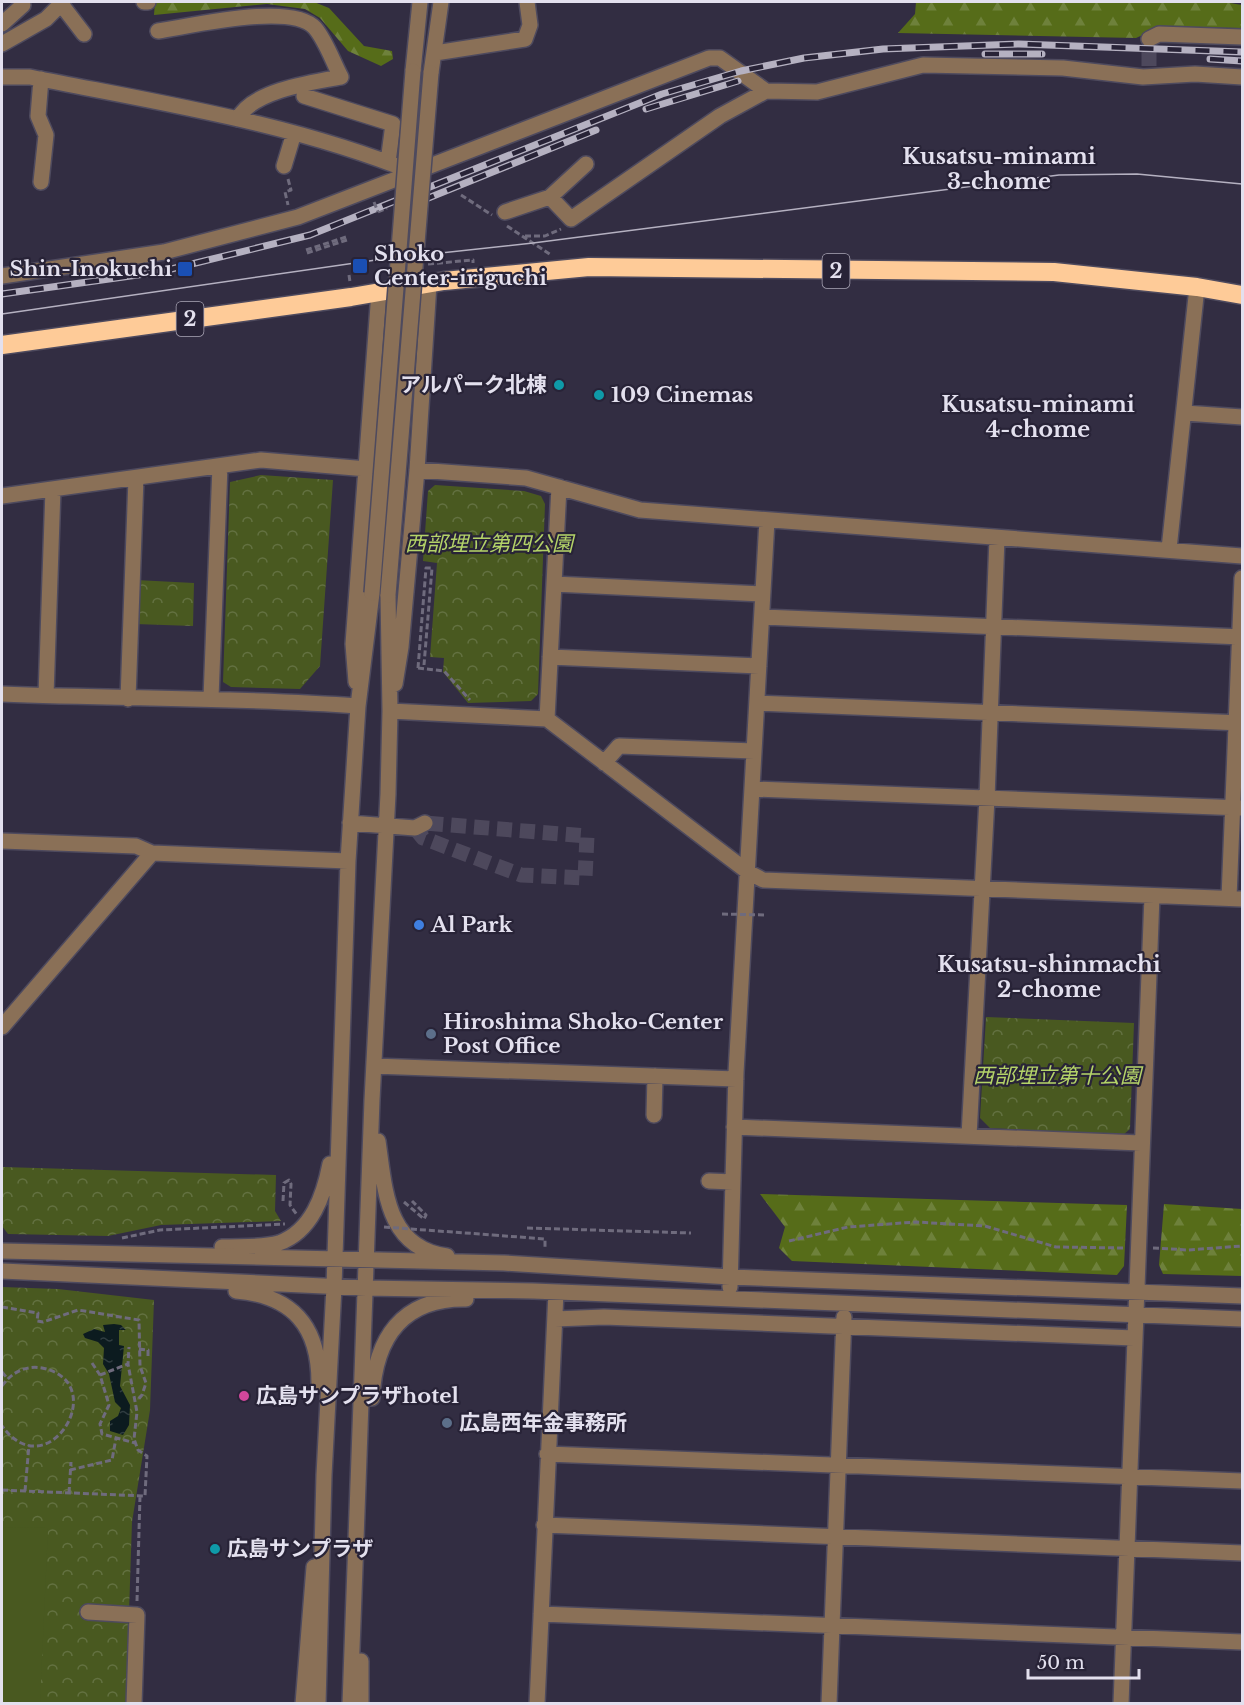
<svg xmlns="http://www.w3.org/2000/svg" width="1244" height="1705" font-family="'Libre Baskerville','Noto Sans JP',serif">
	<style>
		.forest { fill: url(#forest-firs) }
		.park { fill: url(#park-crowns) }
		.pitch { fill: #495920 }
		.water { fill: url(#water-ripples) }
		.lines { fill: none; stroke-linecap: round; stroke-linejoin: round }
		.minor-tunnel { stroke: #4d485c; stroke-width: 15; stroke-dasharray: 15 8; stroke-linecap: butt }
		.minor-casing { stroke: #4e4a5e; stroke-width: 18 }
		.highway-casing { stroke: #4e4a5e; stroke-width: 21 }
		.path { stroke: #6f6b7d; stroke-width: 3; stroke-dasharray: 6 3; stroke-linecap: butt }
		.minor { stroke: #8a7057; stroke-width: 15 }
		.highway { stroke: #fecb98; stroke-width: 18 }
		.tram { stroke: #b5b1c1; stroke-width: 1.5 }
		.rail-casing { stroke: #b5b1c1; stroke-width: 7 }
		.rail { stroke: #282337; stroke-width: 4.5; stroke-dasharray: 14; stroke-linecap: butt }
		.minor-bridge-casing { stroke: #4e4a5e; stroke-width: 18; stroke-linecap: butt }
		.path-bridge { stroke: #6f6b7d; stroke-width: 3; stroke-dasharray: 6 3; stroke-linecap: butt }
		.minor-bridge { stroke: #8a7057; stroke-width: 15 }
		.transit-dot { fill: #1a4fb4; stroke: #282337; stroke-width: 2 }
		.culture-dot { fill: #0f9aa8; stroke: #282337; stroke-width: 2 }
		.shop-dot { fill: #3f7fe0; stroke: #282337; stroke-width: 2 }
		.service-dot { fill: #5c6f8a; stroke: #282337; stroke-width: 2 }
		.hotel-dot { fill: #d1479c; stroke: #282337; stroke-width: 2 }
		.labels { text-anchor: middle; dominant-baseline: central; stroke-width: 4.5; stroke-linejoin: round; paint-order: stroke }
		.shield { fill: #282337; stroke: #aba7b7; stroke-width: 1.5 }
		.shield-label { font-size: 20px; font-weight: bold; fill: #e3e0ee }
		.poi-label { font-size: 21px; font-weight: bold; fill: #e3e0ee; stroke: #282337; text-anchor: start }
		.park-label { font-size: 21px; font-style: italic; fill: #b4d368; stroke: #282337 }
		.neighbourhood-label { font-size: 22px; font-weight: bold; fill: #e3e0ee; stroke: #282337 }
	</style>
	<defs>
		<pattern id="forest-firs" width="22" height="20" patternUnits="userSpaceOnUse" patternTransform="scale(1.5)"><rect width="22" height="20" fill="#566c19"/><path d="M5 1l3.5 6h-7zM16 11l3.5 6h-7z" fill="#6e813b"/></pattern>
		<pattern id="park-crowns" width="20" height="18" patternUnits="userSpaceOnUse" patternTransform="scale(1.5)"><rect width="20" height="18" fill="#495920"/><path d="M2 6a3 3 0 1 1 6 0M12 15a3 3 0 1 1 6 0" fill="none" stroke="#637141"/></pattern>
		<pattern id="water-ripples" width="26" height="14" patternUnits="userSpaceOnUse" patternTransform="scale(1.5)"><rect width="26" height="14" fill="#0c1b1f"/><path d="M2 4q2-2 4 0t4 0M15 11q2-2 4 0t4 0" fill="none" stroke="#2f3c40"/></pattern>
	</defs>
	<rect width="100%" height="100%" fill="#322d42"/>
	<!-- forest -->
	<path class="forest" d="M155 2H314L329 8 364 46 392 51 393 59 381 66 348 51 320 18 305 9 267 4 154 15Z
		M916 2H1224L1242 5V28L1160 27 1136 38 898 33 915 14Z
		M760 1194 1127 1205 1124 1266 1117 1275 792 1261 779 1248 785 1227Z
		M1164 1204 1242 1209V1276L1163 1274 1159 1265Z"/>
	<!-- park -->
	<path class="park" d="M261 475 333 480 320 666 300 689 231 687 223 682 230 482Z
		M435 485 524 491 541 496 545 504 538 694 531 701 468 703 443 672 444 658 430 657 437 563 423 561 428 491Z
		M136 580 194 583 193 626 135 624Z
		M986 1017 1134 1023 1130 1129 1123 1135 990 1128 980 1118Z
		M3 1167 276 1175 275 1211 281 1221 161 1225 108 1236 8 1234 2 1226Z
		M2 1287 58 1289 154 1300 150 1410 132 1522 126 1703 2 1704Z"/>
	<!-- pitch -->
	<path class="pitch" d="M2 1527 48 1528 40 1703 2 1701Z"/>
	<!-- water -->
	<path class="water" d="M114 1324 121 1325 126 1330H119V1345L124 1346 120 1386 130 1405 129 1425 123 1435 110 1431V1421L118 1416 121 1408 115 1402 109 1374 103 1364 104 1348 98 1342 85 1338 83 1334 94 1329 105 1332 103 1325Z"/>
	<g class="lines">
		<!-- minor-tunnel -->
		<path class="minor-tunnel" d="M1149 66V39
			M415 828 423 838 521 875 585 878 587 836 425 823"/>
		<!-- minor casing -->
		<g class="minor-casing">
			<path id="minor" d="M144 2H148
				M61 4 84 34
				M2 24 23 5
				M158 31C192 26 292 2 315 28 326 41 333 62 341 77 312 82 251 91 238 119
				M1149 39 1159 34 1242 37
				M2 44 46 19 63 2
				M435 53 525 39 530 25 527 2
				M413 71 420 2
				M431 73 441 2
				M2 77H30C160 103 292 123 415 173
				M41 79 38 116 46 135 41 182
				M304 96 393 124 388 162
				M284 166 294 133
				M550 197 586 164
				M505 212 550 197 571 219 720 116 766 91 817 92 923 65 1063 68 1143 77 1195 74 1242 77
				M2 276 164 252 298 217 709 58H720L766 91
				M1185 413 1242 417
				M417 470 526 478 640 510 1242 556
				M2 496 261 460 367 469
				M1169 549 1197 287
				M554 584 762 594
				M763 617 1242 637
				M550 657 759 666
				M356 682 353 644 379 292
				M395 684 401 647 417 470 429 284
				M2 694C120 699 239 697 358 706
				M46 696 53 489
				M211 698 220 466
				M128 699 136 478
				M757 703 1242 723
				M390 711 547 719 748 872 763 880 1242 899
				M547 719 559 487
				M604 763 619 746 754 751
				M753 789 1242 808
				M350 823 415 828 425 823
				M2 841 136 846 152 853
				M1229 898 1242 578
				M2 1027 152 853 348 861
				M374 1066 736 1079
				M654 1115 655 1076
				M734 1127 1141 1143
				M969 1136 987 798 997 538
				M378 1141C385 1189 386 1248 447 1256
				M709 1181 733 1182
				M222 1247C239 1246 262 1248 279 1243 312 1231 324 1195 330 1164
				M2 1251 504 1263 730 1277 1242 1296
				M2 1271 366 1288 533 1291 1242 1319
				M730 1287 736 1073 767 520
				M236 1291C293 1296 319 1326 319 1383
				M555 1319 604 1317 1134 1338
				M372 1398C375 1339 401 1298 466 1299
				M547 1454 1242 1481
				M544 1525 1242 1553
				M88 1612 137 1615 134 1704
				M541 1614 1242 1642
				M303 1704 314 1567
				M318 1704 324 1475 334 1287 348 861 358 706 372 593
				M350 1704 372 1100 388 794 390 711 388 595
				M361 1704V1661
				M537 1704 556 1292
				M829 1704 844 1317
				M1121 1704 1152 896"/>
		</g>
		<!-- highway casing -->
		<g class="highway-casing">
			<path id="highway" d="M2 345 351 297 444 281 589 267 1054 272 1197 287 1242 295"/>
		</g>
		<!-- path -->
		<path class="path" d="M288 179 291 190 285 192 288 205
			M461 195 492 215
			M371 209 376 207
			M378 212 387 208
			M507 226 551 255
			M525 236H545L561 229
			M306 250 346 237
			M307 253 347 240
			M428 264 473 260V263
			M349 275 350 282
			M418 668 426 568H432L424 665
			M418 668 444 671 470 700
			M283 1201 284 1183 289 1180 291 1184 290 1205 297 1215
			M404 1202 424 1219 426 1215 412 1201
			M527 1228 691 1233
			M493 1235 545 1239V1249
			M122 1238 160 1230 285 1224
			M789 1241 848 1227 916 1222 985 1226 1056 1247 1124 1248
			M1153 1248 1188 1250 1242 1246
			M2 1307 38 1313 37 1321 43 1322 78 1310 139 1320 140 1366 146 1383 142 1395 137 1401
			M139 1349 148 1350V1356H151
			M92 1363 100 1375 109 1405 100 1424 102 1434 135 1443
			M2 1372 7 1378
			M100 1375 128 1364 129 1347
			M2 1386C11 1373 25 1365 42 1368 113 1382 48 1490 2 1426
			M70 1470 112 1460 116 1438
			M2 1490 145 1496 147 1456 138 1450 134 1439 137 1412 128 1364
			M25 1491 29 1445
			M69 1493 71 1462
			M137 1601 140 1496"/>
		<!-- minor -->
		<use href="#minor" class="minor"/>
		<!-- highway -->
		<use href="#highway" class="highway"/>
		<!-- tram -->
		<path class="tram" d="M2 314 376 260 533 243 1059 175 1137 174 1242 184"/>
		<!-- rail casing -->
		<g class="rail-casing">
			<path id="rail" d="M985 54H1042
				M1210 59 1242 61
				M646 109 738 81
				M421 201 596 130
				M2 294 159 272 310 235 662 94 741 71 804 58 883 49 1019 44 1242 52"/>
		</g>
		<!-- rail -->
		<use href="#rail" class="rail"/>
		<!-- minor-bridge casing -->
		<g class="minor-bridge-casing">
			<path id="minor-bridge" d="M372 593 413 71
				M388 595 431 73"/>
		</g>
		<!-- path-bridge -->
		<path class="path-bridge" d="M374 202 378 212
			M722 914 765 915
			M384 1227 493 1235"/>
		<!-- minor-bridge -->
		<use href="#minor-bridge" class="minor-bridge"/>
	</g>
	<!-- markers -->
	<g class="transit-dot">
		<rect x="352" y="258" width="16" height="16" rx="3"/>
		<rect x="177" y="261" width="16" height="16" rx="3"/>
	</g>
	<g class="culture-dot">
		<circle cx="559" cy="385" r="6"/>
		<circle cx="599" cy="395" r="6"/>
		<circle cx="215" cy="1549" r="6"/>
	</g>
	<circle class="shop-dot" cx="419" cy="925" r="6"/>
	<g class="service-dot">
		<circle cx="431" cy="1034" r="6"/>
		<circle cx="447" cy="1423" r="6"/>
	</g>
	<circle class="hotel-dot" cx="244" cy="1396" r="6"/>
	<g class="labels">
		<!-- shield labels -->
		<g class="shield">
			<rect x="822.5" y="254" width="27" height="34" rx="4.5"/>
			<rect x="176.5" y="302" width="27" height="34" rx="4.5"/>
		</g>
		<g class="shield-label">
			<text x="836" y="271">2</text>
			<text x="190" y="319">2</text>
		</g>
		<!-- poi labels -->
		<g class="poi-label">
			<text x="374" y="254">Shoko<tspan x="374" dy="24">Center-iriguchi</tspan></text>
			<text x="172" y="269" text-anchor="end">Shin-Inokuchi</text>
			<text x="547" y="385" text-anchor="end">アルパーク北棟</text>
			<text x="611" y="395">109 Cinemas</text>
			<text x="431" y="925">Al Park</text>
			<text x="443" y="1022">Hiroshima Shoko-Center<tspan x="443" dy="24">Post Office</tspan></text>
			<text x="256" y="1396">広島サンプラザhotel</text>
			<text x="459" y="1423">広島西年金事務所</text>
			<text x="227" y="1549">広島サンプラザ</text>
		</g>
		<!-- park labels -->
		<g class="park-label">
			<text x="489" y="544">西部埋立第四公園</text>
			<text x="1057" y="1076">西部埋立第十公園</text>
		</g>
		<!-- neighbourhood labels -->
		<g class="neighbourhood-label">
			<text x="999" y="156">Kusatsu-minami<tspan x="999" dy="25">3-chome</tspan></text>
			<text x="1038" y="404">Kusatsu-minami<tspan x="1038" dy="25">4-chome</tspan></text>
			<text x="1049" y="964">Kusatsu-shinmachi<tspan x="1049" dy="25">2-chome</tspan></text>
		</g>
	</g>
	<!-- border -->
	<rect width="1244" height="1705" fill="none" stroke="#e3e0ee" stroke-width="6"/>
	<!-- scale -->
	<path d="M1028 1669v9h111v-9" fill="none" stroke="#e3e0ee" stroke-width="3"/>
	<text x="1037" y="1669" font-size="18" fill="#e3e0ee" stroke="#282337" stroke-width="4.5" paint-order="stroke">50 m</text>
</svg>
